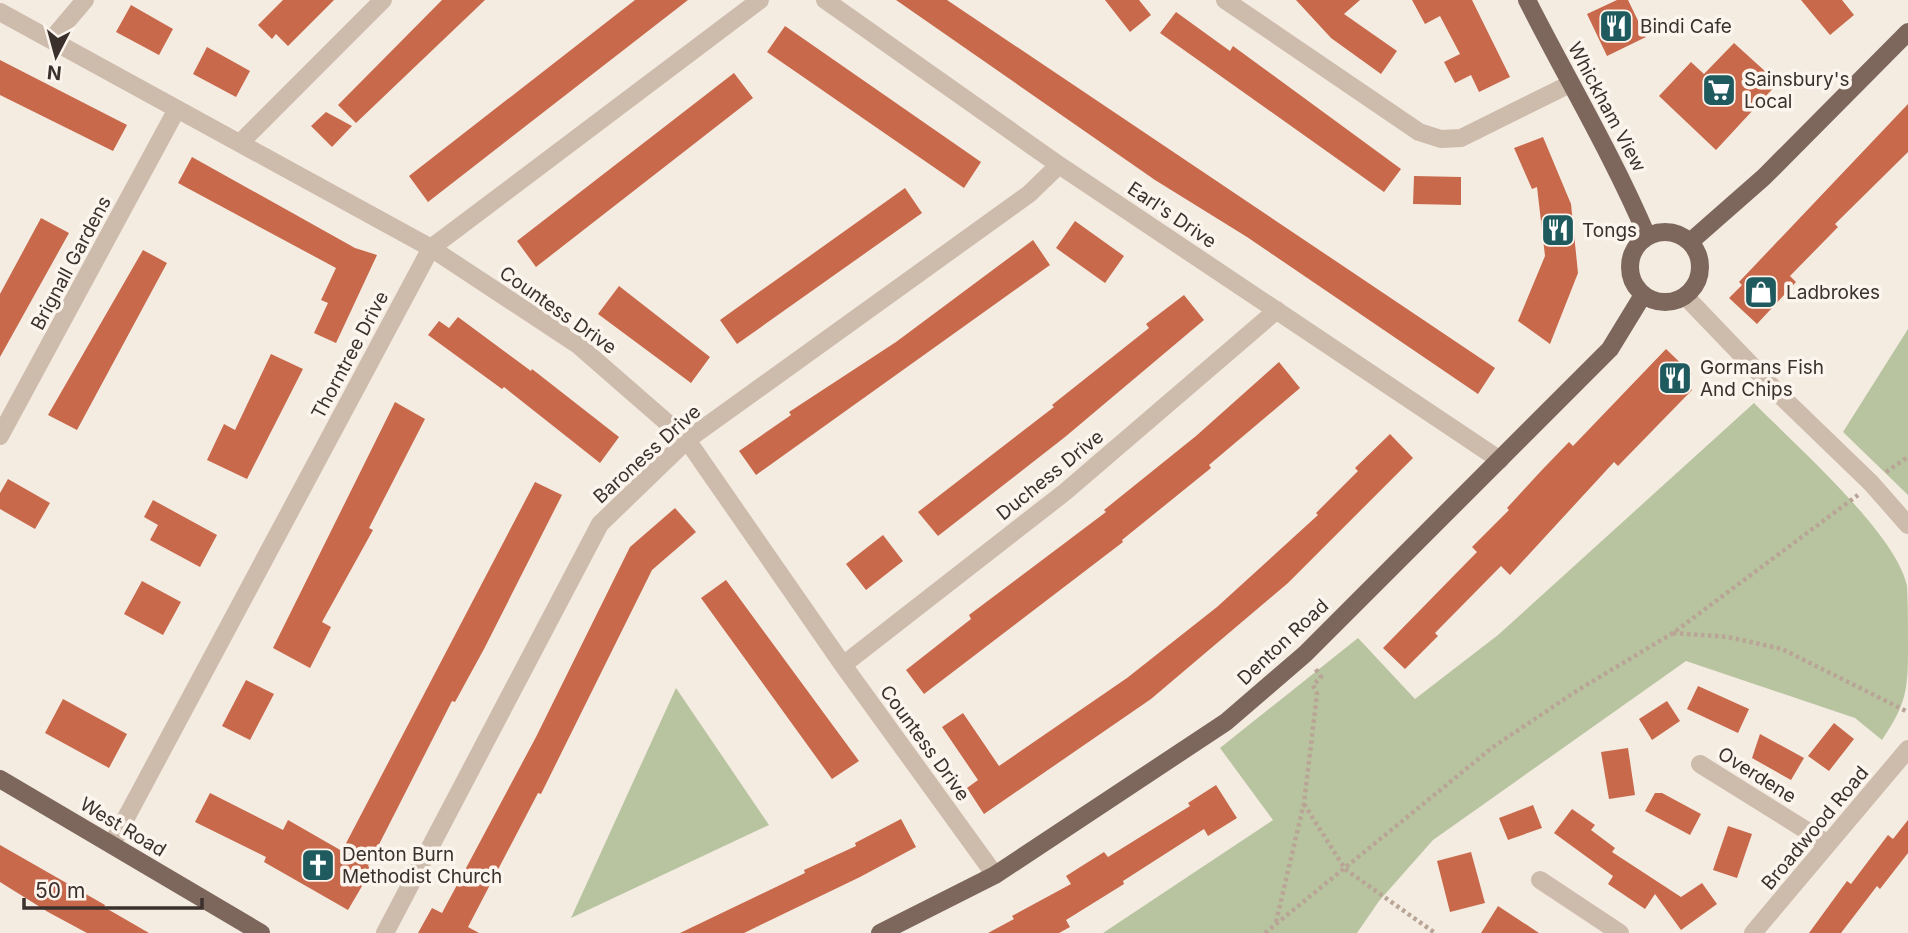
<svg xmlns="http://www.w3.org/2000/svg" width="1908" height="933" font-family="Inter,sans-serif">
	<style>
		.green { fill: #b8c4a0 }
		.building { fill: #c8694b }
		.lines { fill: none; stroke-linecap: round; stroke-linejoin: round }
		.path { stroke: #b9a596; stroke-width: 4.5; stroke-dasharray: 3.5 3.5; stroke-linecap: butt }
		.minor { stroke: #cdbbac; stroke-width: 18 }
		.major { stroke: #7d675c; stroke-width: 18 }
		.labels { text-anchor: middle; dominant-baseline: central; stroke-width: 7; stroke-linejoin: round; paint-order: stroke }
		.poi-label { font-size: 19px; fill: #3b302b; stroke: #fbf5ee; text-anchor: start }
		.street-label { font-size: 19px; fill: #3b302b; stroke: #fbf5ee }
	</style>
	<rect width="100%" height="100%" fill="#f4ebe1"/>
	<!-- green -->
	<path class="green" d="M1908 329V495L1843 432Z
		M1754 403C1795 445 1896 533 1907 586 1908 604 1908 627 1908 645 1908 689 1907 703 1882 740L1855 718 1686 661 1433 840 1379 901 1357 933H1103L1273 820 1220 748 1358 638 1415 699 1498 635Z
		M676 688 769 825 571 918Z"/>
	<!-- building -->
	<path class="building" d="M283 0H334L288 46 276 34 272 39 258 25Z
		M442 0H485L356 123 338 105Z
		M635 0H688L428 202 409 176Z
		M896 0H947L1495 368 1478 394 1247 237 1155 180Z
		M1105 0H1139L1151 15 1130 32Z
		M1296 0H1360L1344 14 1397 51 1381 74 1331 38Z
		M1412 0H1472L1510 77 1479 92 1471 75 1455 83 1444 62 1460 54 1440 16 1425 24Z
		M1617 0H1628L1646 37 1607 56 1587 14Z
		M1801 0H1842L1854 15 1830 35Z
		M131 5 173 29 159 55 116 32Z
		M1176 12 1230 51 1233 46 1401 169 1384 192 1160 33Z
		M785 26 981 162 964 188 767 52Z
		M1734 43 1778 83 1716 150 1659 96 1691 62 1704 74Z
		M207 47 250 71 236 97 193 74Z
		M0 60 127 125 113 151 0 95Z
		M734 73 753 98 536 267 517 241Z
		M1908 104V152L1835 224 1838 227 1790 276 1796 282 1757 324 1729 298 1742 285 1739 282Z
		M326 112 352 126 332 147 311 126Z
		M1543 137 1571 204 1578 273 1550 344 1518 321 1545 256 1537 187 1532 189 1514 148Z
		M192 157 355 248 377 255 336 343 314 333 328 303 321 300 336 268 178 183Z
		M1414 176 1461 177V205L1413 204Z
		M905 188 922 213 737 344 720 320Z
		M41 218 69 233 0 357V294Z
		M1075 221 1124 256 1105 283 1056 248Z
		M1033 240 1050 265 756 475 739 451 791 415 789 412 896 342Z
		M143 250 167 263 77 430 48 415Z
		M619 286 710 357 691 383 598 314Z
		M1184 295 1204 320 1065 437 938 536 918 512 1054 407 1052 405 1149 328 1146 324Z
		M458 317 531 371 532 369 619 437 600 463 504 387 502 389 428 335 439 321 449 328Z
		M1666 349 1692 374 1684 382 1692 390 1618 466 1614 462 1510 575 1501 566 1435 633 1438 636 1405 669 1383 648 1477 552 1472 547 1509 510 1507 508 1541 471 1569 442 1573 446Z
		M271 354 303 369 247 479 207 460 224 424 235 430Z
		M1279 362 1300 388 1209 465 1211 468 1122 540 1123 542 924 694 906 670 971 619 969 615 1106 512 1104 510 1196 436Z
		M395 402 425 419 369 528 373 530 322 622 331 627 310 668 273 648Z
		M1390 434 1413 458 1288 583 1151 699 984 814 967 788 978 780 942 727 963 713 999 766 1127 678 1217 607 1318 515 1316 513 1358 471 1355 468Z
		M8 479 50 503 35 529 0 509V493Z
		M535 482 562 495 484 649 455 702 452 701 368 866 372 869 348 910 264 862 266 857 195 822 210 793 283 830 288 820 342 851Z
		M153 500 217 535 200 567 150 540 158 525 144 517Z
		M675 508 696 532 652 570 541 794 538 793 468 927 479 933H418L432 908 442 913 536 737 630 547Z
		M883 535 903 561 866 590 846 564Z
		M726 580 859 761 832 779 701 598Z
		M142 581 181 602 163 635 124 614Z
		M246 680 274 694 250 740 222 726Z
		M1698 686 1749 709 1738 733 1687 709Z
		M63 699 127 734 109 768 45 733Z
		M1667 701 1680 721 1652 740 1639 719Z
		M1834 723 1854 739 1829 771 1808 756Z
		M1760 734 1804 758 1791 780 1752 758Z
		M1628 748 1635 795 1609 799 1601 752Z
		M1216 785 1237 818 1208 836 1204 829 1123 881 1124 884 1066 920 1070 927 1059 933H988L1014 919 1012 916 1071 884 1066 876 1104 852 1108 857 1190 806 1188 803Z
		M1655 793H1662L1701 814 1690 835 1645 811Z
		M1533 805 1542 828 1508 840 1499 818Z
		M1572 809 1595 825 1591 830 1615 848 1612 852 1681 897 1702 883 1717 904 1681 930 1655 894 1645 909 1608 884 1613 876 1554 833Z
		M901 819 916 847 860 877 744 933H680L805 873 804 870 856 846 855 843Z
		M1908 820V853L1880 889 1877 886 1841 933H1809L1847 881 1851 884 1888 835 1893 839Z
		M1728 826 1752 834 1737 878 1713 870Z
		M0 845 105 905 104 907 149 933H87L48 912 0 882Z
		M1471 852 1485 903 1450 912 1437 861Z
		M1498 906 1539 933H1481Z"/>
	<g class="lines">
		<!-- path -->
		<path class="path" d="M1886 472 1908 457
			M1673 633 1728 637 1782 649 1908 712
			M1304 804 1345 869 1435 933
			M1276 922 1304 803 1317 694 1313 685 1321 677 1315 668
			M1265 933 1493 747 1578 690 1673 633 1858 495"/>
		<!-- minor -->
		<path class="minor" d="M825 0 1059 165 1500 460
			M1225 0 1419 132 1441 139 1461 138 1570 84
			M0 12 431 248 578 345 687 440 843 665 995 875
			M51 40 85 0
			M240 143 383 0
			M1685 296 1783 398 1871 483 1908 525
			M0 436 177 109
			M843 665 1065 492 1277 310
			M1700 764 1828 844
			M112 844 431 248 760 0
			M1540 880 1620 933
			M385 933 600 524 687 440 1029 194 1059 165
			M1753 933 1908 749"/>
		<!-- major -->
		<path class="major" d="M1527 0C1567 79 1612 154 1647 236
			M1630 267a35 35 0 1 1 70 0a35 35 0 1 1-70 0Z
			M1690 242 1764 177 1908 32
			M0 779 261 933
			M880 933 995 875 1226 722 1305 654 1610 349 1643 295"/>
	</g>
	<!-- icons -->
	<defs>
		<g id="restaurant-square" transform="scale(1.75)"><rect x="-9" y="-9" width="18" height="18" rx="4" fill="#1f5a5e" stroke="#fbf5ee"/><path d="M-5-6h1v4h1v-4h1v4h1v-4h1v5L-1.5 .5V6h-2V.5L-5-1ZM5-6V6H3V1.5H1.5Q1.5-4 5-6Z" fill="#fff"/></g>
		<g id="supermarket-square" transform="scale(1.75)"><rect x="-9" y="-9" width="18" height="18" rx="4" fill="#1f5a5e" stroke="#fbf5ee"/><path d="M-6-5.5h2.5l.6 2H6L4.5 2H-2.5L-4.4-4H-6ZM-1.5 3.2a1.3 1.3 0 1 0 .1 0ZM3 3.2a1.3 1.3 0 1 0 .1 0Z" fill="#fff"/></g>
		<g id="shop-square" transform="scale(1.75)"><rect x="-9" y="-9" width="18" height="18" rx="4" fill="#1f5a5e" stroke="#fbf5ee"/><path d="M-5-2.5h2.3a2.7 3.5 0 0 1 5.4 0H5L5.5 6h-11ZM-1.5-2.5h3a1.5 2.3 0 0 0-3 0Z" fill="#fff"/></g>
		<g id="church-square" transform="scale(1.75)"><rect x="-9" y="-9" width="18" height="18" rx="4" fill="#1f5a5e" stroke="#fbf5ee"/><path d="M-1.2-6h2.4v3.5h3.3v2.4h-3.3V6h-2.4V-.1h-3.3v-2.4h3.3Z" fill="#fff"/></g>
	</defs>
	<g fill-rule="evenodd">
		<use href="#restaurant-square" x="1616" y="26"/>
		<use href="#supermarket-square" x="1719" y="90"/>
		<use href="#restaurant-square" x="1558" y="230"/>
		<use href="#shop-square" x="1761" y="292"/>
		<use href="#restaurant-square" x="1675" y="378"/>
		<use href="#church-square" x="318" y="865"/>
	</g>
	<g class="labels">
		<!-- poi labels -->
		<g class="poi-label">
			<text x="1640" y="26">Bindi Cafe</text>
			<text x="1744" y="79">Sainsbury's<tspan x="1744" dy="22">Local</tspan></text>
			<text x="1582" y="230">Tongs</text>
			<text x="1786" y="292">Ladbrokes</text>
			<text x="1700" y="367">Gormans Fish<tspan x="1700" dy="22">And Chips</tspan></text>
			<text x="342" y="854">Denton Burn<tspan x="342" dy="22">Methodist Church</tspan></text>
		</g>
		<!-- street labels -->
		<g class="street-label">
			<text transform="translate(1607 107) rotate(62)">Whickham View</text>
			<text transform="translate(1172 215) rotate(34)">Earl's Drive</text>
			<text transform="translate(71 263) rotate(-62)">Brignall Gardens</text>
			<text transform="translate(558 310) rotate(35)">Countess Drive</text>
			<text transform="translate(350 355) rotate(-62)">Thorntree Drive</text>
			<text transform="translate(647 454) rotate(-42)">Baroness Drive</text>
			<text transform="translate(1050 475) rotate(-39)">Duchess Drive</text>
			<text transform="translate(1283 642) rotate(-43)">Denton Road</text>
			<text transform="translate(925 743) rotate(54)">Countess Drive</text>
			<text transform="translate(1757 775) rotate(32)">Overdene</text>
			<text transform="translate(123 827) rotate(31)">West Road</text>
			<text transform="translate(1815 828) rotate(-50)">Broadwood Road</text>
		</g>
	</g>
	<!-- north arrow -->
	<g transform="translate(56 56) rotate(186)" stroke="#fbf5ee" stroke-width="5" paint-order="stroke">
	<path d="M0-5L12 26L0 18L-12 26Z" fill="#3b302b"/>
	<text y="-10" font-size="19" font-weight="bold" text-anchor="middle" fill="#3b302b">N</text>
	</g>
	<!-- scale -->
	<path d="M24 898v10h178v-10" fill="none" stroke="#3b302b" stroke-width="3.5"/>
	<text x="35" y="898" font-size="21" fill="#3b302b" stroke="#fbf5ee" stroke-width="5" paint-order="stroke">50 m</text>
</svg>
